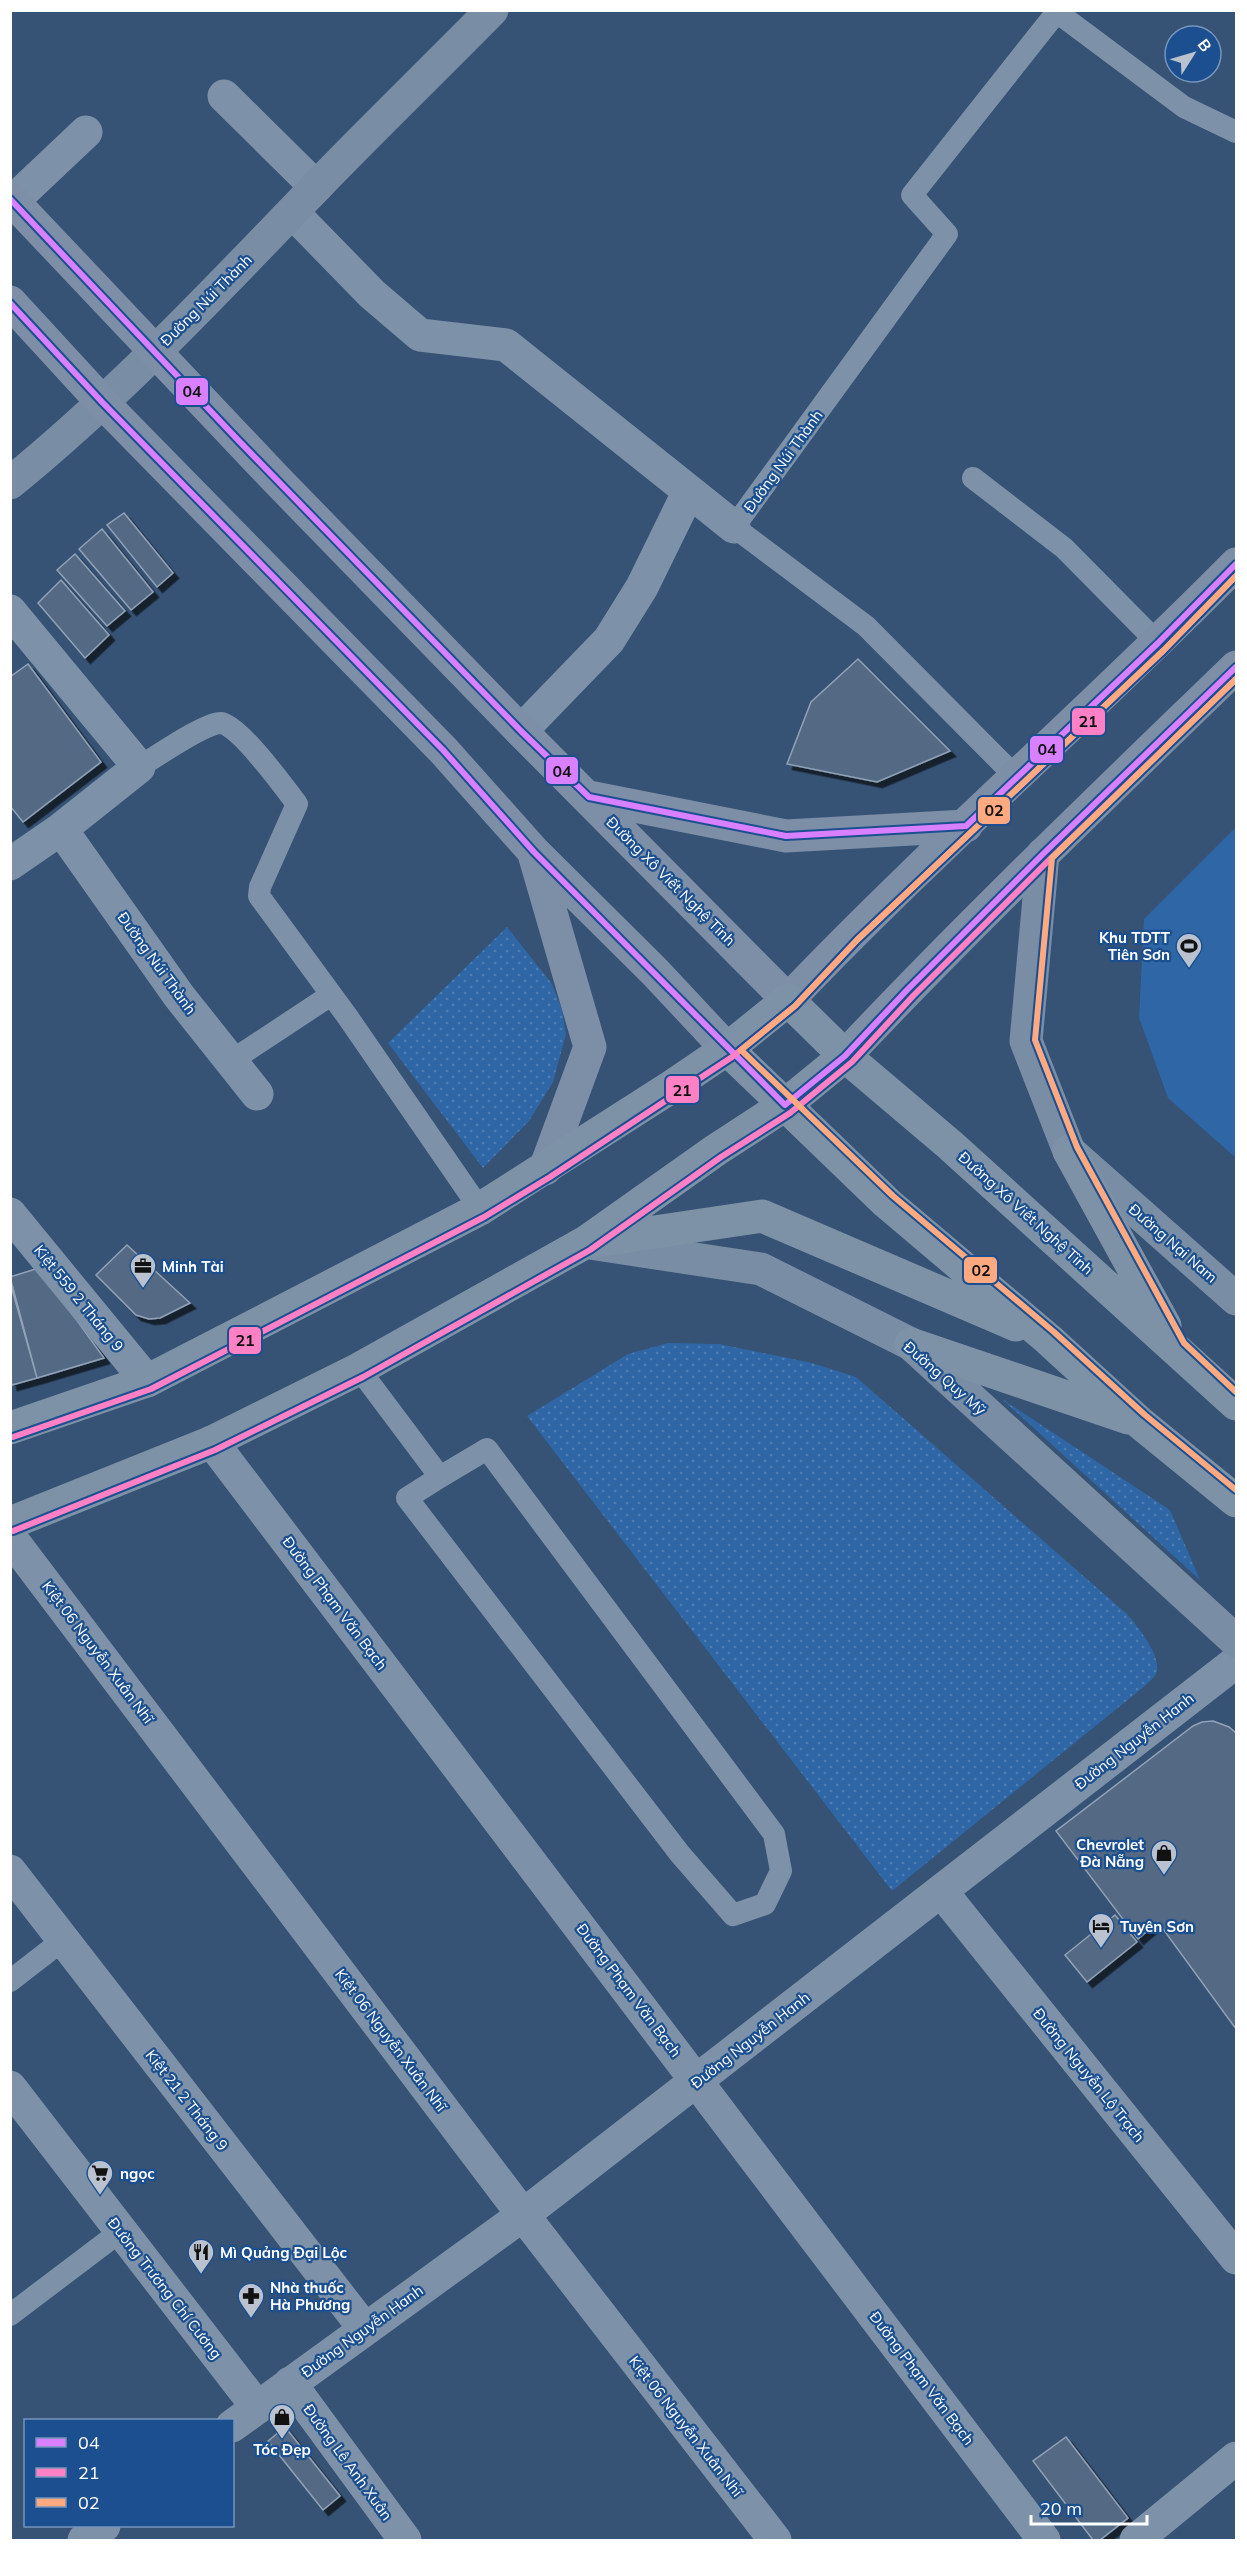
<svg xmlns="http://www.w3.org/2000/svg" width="1247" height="2551" font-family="Mulish,sans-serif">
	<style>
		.grass { fill: url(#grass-dots) }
		.green { fill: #2f66a5 }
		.building { fill: #526984; stroke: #92a2b6; stroke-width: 1.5; filter: url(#shadow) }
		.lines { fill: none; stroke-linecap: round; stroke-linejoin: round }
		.lane { stroke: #7d92a8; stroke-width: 22 }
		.street { stroke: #7d92a8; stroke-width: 33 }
		.secondary { stroke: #798da4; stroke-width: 33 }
		.primary { stroke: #7d8ea7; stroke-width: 33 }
		.highway { stroke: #7e92a7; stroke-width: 33 }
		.bus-1-casing { stroke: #1b4f8f; stroke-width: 10 }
		.bus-2-casing { stroke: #1b4f8f; stroke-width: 10 }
		.bus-3-casing { stroke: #1b4f8f; stroke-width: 10 }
		.bus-1 { stroke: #d880ff; stroke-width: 6 }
		.bus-2 { stroke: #ff80c5; stroke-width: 6 }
		.bus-3 { stroke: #ffa980; stroke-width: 6 }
		.labels { text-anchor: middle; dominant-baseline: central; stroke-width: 4.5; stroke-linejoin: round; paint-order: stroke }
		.street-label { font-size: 15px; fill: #fff; stroke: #1b4f8f }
		.poi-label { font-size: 15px; font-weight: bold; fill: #fff; stroke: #1b4f8f; text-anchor: start }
		.line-badge { stroke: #1b4f8f; stroke-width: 2 }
		.pale-badge-label { font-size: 16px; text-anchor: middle; font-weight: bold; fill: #111 }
	</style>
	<defs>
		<pattern id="grass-dots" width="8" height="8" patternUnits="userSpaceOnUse" patternTransform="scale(1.5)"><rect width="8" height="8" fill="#2f66a5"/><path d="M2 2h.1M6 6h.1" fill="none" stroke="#4e7db2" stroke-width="1.8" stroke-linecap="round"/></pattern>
		<filter id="shadow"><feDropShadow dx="5.5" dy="5.5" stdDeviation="0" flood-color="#0009"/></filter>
	</defs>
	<rect width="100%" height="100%" fill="#365274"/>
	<!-- grass -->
	<path class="grass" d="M507 927 552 984 562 1010 566 1034 553 1082 529 1121 483 1168 388 1043Z
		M668 1343 719 1344 812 1363 856 1377 1128 1615C1138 1628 1163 1656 1156 1674 1154 1678 1149 1682 1146 1685L892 1891 527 1416 628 1354Z
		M1002 1399 1170 1510 1200 1580Z"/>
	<!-- green -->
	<path class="green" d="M1236 827V1158L1168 1098 1139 1018 1144 919Z"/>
	<!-- building -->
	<path class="building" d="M124 513 173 573 157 587 107 525Z
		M102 529 153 592 131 610 79 549Z
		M75 554 125 611 107 626 57 570Z
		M61 580 109 635 85 658 38 603Z
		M858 659 950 751 877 782 787 764 811 702Z
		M28 664 101 762 23 822 10 806V677Z
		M127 1245 190 1303 160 1318 149 1319 136 1315 96 1275Z
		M39 1268 104 1358 37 1378 10 1277Z
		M10 1282 37 1378 12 1385 10 1378Z
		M1213 1721 1229 1727 1236 1733V2029L1158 1922 1138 1939 1056 1831 1193 1726 1202 1722Z
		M1115 1915 1137 1942 1087 1982 1065 1955Z
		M285 2427 340 2496 323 2510 268 2441Z
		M1066 2437 1128 2518 1100 2540H1093L1033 2461Z"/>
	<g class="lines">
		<!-- lane -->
		<path class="lane" d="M1054 10 1184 107 1236 132
			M973 478 1064 548 1158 643
			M139 767C156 757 204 723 221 723 238 724 285 788 297 804L260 887 259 896 347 1016 480 1209
			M1017 778 866 626 734 527 947 234 912 195 1056 13
			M231 1061 331 995
			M359 1369 440 1477 487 1449 774 1834 781 1871 765 1904 733 1915 680 1854 407 1498 440 1477
			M10 1981 63 1940
			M10 2315 121 2231"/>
		<!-- street -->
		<path class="street" d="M224 96 316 187
			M13 201 86 132
			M293 213 372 294 420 335 506 345 734 527
			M10 611 139 767 61 829 10 864
			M521 731 609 640 642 587 689 491
			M61 829 179 996 257 1094
			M10 1214 147 1381
			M212 1442 1044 2540
			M10 1537 523 2215 775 2540
			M10 1871 364 2328
			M941 1891 1236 2258
			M10 2087 257 2407
			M290 2383 405 2540
			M232 2426 523 2215 1236 1662
			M84 2540 104 2526
			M1136 2540 1236 2458"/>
		<!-- secondary -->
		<path class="secondary" d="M10 483C121 393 219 287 318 185 375 126 434 69 492 10
			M1043 854 1026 1041 1069 1151 1236 1299
			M596 1244 761 1269 911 1344 1236 1641"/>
		<!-- primary -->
		<path class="primary" d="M10 198 275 478 521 731 788 1000C932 849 1090 712 1236 564
			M10 302 102 402 443 750 534 852 655 972 727 1049
			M589 797 786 836 966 826
			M534 854 590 1047 545 1169
			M845 1056C971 922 1104 795 1236 667"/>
		<!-- highway -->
		<path class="highway" d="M727 1049 887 1203 1048 1339 1139 1422 1236 1501
			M1069 1151 1165 1326
			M594 1241 762 1216 1016 1325
			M911 1344 1128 1418
			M10 1428 147 1381 480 1209 671 1087 727 1049 788 1000 845 1056 950 1145 1236 1404
			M10 1523 212 1442 359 1369 586 1242 716 1150 785 1105 845 1056"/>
		<!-- bus-1 casing -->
		<g class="bus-1-casing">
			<path id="bus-1" d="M10 199 238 440 521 731 589 797 786 836 966 826 1158 643 1236 564
				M10 303 102 402 443 750 534 852 785 1105 845 1056 907 990 1043 854 1236 667"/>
		</g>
		<!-- bus-2 casing -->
		<g class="bus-2-casing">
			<path id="bus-2" d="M13 1437 151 1389 484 1217 550 1177 732 1057 795 1006 857 940 1164 650 1236 576
				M13 1531 215 1450 363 1377 590 1250 721 1157 790 1113 852 1062 913 996 1049 860 1236 679"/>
		</g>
		<!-- bus-3 casing -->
		<g class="bus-3-casing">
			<path id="bus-3" d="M1236 576 1164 650 857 940 795 1006 741 1050 893 1196 1054 1332 1145 1415 1236 1490
				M1236 679 1052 858 1035 1040 1077 1147 1184 1343 1236 1392"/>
		</g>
		<!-- bus-1 -->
		<use href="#bus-1" class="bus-1"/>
		<!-- bus-2 -->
		<use href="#bus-2" class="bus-2"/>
		<!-- bus-3 -->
		<use href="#bus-3" class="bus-3"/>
	</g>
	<!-- icons -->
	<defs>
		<g id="stadium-pin" transform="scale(1.35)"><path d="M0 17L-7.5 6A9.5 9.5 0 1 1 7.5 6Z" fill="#b9c2ce" stroke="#1b4f8f"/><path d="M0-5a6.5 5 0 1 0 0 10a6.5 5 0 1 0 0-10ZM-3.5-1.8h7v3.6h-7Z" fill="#111"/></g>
		<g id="office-pin" transform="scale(1.35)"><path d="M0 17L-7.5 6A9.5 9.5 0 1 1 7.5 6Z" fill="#b9c2ce" stroke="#1b4f8f"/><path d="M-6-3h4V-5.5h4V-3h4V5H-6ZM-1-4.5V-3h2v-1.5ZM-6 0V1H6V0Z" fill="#111"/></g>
		<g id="shop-pin" transform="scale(1.35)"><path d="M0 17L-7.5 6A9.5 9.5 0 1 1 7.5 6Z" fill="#b9c2ce" stroke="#1b4f8f"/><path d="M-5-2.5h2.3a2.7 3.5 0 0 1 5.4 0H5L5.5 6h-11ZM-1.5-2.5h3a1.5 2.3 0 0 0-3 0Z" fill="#111"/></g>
		<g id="hotel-pin" transform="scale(1.35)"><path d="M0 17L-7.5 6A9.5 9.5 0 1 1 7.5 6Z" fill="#b9c2ce" stroke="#1b4f8f"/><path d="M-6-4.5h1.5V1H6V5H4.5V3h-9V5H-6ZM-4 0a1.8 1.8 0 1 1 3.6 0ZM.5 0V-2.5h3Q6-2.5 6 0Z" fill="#111"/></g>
		<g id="supermarket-pin" transform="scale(1.35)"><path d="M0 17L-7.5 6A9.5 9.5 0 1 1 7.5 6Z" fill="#b9c2ce" stroke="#1b4f8f"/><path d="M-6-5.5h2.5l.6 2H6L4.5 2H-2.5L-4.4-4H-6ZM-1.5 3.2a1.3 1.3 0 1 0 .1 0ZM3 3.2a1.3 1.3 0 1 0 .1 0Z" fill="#111"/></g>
		<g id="restaurant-pin" transform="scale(1.35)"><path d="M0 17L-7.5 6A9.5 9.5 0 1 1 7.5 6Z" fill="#b9c2ce" stroke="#1b4f8f"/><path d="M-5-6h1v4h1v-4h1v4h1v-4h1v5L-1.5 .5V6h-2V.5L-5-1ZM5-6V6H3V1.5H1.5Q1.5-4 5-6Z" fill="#111"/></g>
		<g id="pharmacy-pin" transform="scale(1.35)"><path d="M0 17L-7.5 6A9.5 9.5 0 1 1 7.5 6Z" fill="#b9c2ce" stroke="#1b4f8f"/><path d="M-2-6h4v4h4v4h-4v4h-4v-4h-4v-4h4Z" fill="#111"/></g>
	</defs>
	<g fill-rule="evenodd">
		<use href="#stadium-pin" x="1189" y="946"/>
		<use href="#office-pin" x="143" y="1266"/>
		<use href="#shop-pin" x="1164" y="1853"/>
		<use href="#hotel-pin" x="1101" y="1926"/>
		<use href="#supermarket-pin" x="100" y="2173"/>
		<use href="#restaurant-pin" x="201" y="2252"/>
		<use href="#pharmacy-pin" x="251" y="2296"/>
		<use href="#shop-pin" x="282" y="2417"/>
	</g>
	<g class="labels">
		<!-- street labels -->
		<g class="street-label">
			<text transform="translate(206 300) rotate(-45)">Đường Núi Thành</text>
			<text transform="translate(783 461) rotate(-54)">Đường Núi Thành</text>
			<text transform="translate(671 881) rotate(45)">Đường Xô Viết Nghệ Tĩnh</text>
			<text transform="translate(157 963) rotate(54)">Đường Núi Thành</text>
			<text transform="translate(1026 1213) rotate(42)">Đường Xô Viết Nghệ Tĩnh</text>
			<text transform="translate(1173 1243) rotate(41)">Đường Nại Nam</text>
			<text transform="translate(79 1298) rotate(51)">Kiệt 559 2 Tháng 9</text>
			<text transform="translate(945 1378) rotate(41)">Đường Quy Mỹ</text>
			<text transform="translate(335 1603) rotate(53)">Đường Phạm Văn Bạch</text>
			<text transform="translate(98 1652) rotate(53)">Kiệt 06 Nguyễn Xuân Nhĩ</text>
			<text transform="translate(1134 1741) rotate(-38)">Đường Nguyễn Hanh</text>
			<text transform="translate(629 1990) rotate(53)">Đường Phạm Văn Bạch</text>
			<text transform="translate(391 2040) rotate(53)">Kiệt 06 Nguyễn Xuân Nhĩ</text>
			<text transform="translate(750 2040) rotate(-38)">Đường Nguyễn Hanh</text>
			<text transform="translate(1089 2075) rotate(51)">Đường Nguyễn Lộ Trạch</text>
			<text transform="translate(187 2100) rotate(52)">Kiệt 21 2 Tháng 9</text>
			<text transform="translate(165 2288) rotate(52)">Đường Trương Chí Cương</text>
			<text transform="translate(362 2331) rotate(-36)">Đường Nguyễn Hanh</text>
			<text transform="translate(922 2378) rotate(53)">Đường Phạm Văn Bạch</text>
			<text transform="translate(686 2426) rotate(52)">Kiệt 06 Nguyễn Xuân Nhĩ</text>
			<text transform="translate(348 2462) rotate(54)">Đường Lê Anh Xuân</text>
		</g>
		<!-- poi labels -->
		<g class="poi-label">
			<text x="1170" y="937" text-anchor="end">Khu TDTT<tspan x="1170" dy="17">Tiên Sơn</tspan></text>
			<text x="162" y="1266">Minh Tài</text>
			<text x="1144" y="1844" text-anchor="end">Chevrolet<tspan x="1144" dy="17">Đà Nẵng</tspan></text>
			<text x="1120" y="1926">Tuyên Sơn</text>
			<text x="120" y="2173">ngọc</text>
			<text x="220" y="2252">Mì Quảng Đại Lộc</text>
			<text x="270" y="2287">Nhà thuốc<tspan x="270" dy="17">Hà Phương</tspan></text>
			<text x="282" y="2449" text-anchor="middle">Tóc Đẹp</text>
		</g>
	</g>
	<g class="line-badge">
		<rect x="175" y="377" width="34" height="29" rx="6" fill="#d880ff"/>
		<rect x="1071" y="707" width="35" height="29" rx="6" fill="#ff80c5"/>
		<rect x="1029" y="735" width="35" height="29" rx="6" fill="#d880ff"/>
		<rect x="545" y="756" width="34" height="29" rx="6" fill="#d880ff"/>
		<rect x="977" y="796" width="34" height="29" rx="6" fill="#ffa980"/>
		<rect x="665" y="1075" width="35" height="29" rx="6" fill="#ff80c5"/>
		<rect x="963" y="1256" width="35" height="28" rx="6" fill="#ffa980"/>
		<rect x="228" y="1326" width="34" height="29" rx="6" fill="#ff80c5"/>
	</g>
	<g class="pale-badge-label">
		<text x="192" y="397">04</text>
		<text x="1088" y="727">21</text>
		<text x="1047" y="755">04</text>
		<text x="562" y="777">04</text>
		<text x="994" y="816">02</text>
		<text x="682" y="1096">21</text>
		<text x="981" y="1276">02</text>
		<text x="245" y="1346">21</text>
	</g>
	<!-- border -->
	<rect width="1247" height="2551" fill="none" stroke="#ffffff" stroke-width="24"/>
	<!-- legend -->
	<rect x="24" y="2419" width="210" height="108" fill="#1b4f8f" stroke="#7695bc" stroke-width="1.5"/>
	<rect x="36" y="2438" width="30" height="9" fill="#d880ff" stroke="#7695bc" stroke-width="1.5"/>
	<text x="78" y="2449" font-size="18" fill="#ffffff">04</text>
	<rect x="36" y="2468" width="30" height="9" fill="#ff80c5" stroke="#7695bc" stroke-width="1.5"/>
	<text x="78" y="2479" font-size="18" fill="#ffffff">21</text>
	<rect x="36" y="2498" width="30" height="9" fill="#ffa980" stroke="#7695bc" stroke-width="1.5"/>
	<text x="78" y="2509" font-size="18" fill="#ffffff">02</text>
	<!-- north arrow -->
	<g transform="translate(1193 54) rotate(53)"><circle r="28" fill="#1b4f8f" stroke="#7695bc" stroke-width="1.5"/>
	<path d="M0-4.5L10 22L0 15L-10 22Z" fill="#b9c2ce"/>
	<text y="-9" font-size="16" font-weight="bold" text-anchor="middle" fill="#ffffff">B</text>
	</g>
	<!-- scale -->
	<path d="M1031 2515v9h116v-9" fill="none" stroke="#ffffff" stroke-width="3"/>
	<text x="1040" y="2515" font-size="18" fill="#ffffff" stroke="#1b4f8f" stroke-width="4.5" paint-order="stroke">20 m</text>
</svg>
